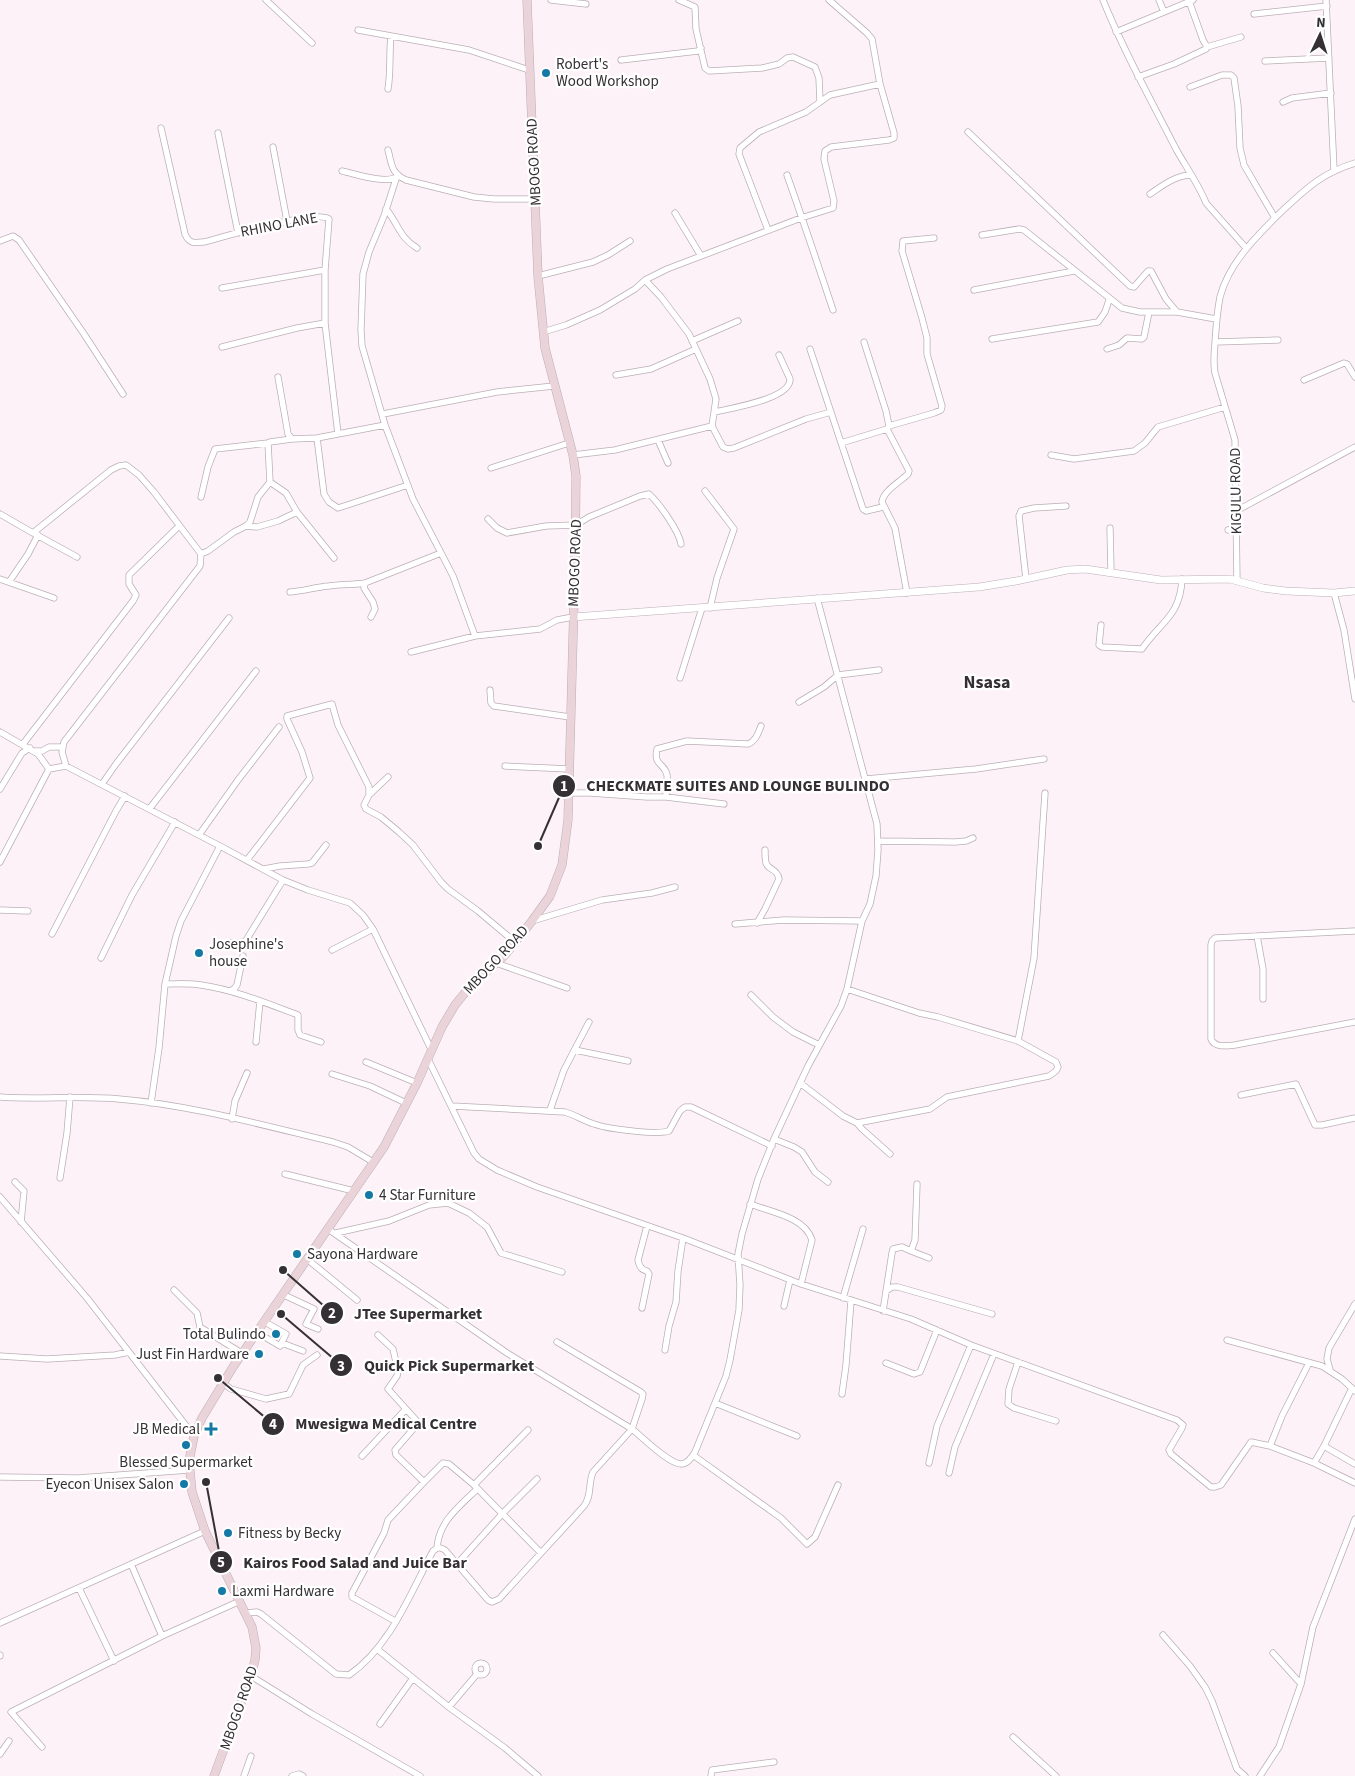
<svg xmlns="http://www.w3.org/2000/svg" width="1355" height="1776" font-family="'Source Sans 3',sans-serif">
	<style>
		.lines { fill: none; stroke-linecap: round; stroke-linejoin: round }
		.minor-casing { stroke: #baafb5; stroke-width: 7 }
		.tertiary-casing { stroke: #baafb5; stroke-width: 8 }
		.secondary-casing { stroke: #baafb5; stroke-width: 9 }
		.minor { stroke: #fff; stroke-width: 5.5 }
		.tertiary { stroke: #fff; stroke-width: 7 }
		.secondary { stroke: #ead3d9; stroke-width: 8 }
		.poi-dot { fill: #1479a5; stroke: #fff; stroke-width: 2 }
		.labels { text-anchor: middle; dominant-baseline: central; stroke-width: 4.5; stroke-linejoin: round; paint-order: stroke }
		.poi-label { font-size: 15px; fill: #353033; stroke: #fff; text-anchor: start }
		.street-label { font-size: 15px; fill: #353033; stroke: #fff }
		.quarter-label { font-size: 18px; font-weight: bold; fill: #353033; stroke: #fff }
		.leader { fill: none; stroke: #353033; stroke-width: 2 }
		.callout-dot { fill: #353033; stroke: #fff; stroke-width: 2 }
		.mark-label { font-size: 15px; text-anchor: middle; font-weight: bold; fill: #fff }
		.callout-label { font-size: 16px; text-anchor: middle; font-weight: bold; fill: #353033; stroke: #fff; stroke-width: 4.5; stroke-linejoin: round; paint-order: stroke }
	</style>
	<rect width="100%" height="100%" fill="#fef2f9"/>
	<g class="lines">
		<!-- minor casing -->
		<g class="minor-casing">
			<path id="minor" d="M266 0 312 43
				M551 0 586 4
				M679 0 695 7 696 29 705 68 709 71 762 68 779 64 787 58 793 57 815 67 819 78 820 102
				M1103 0C1124 52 1151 100 1176 149 1186 167 1199 185 1206 203L1246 248
				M1159 0 1164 12
				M1326 0 1334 170
				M1254 14 1327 6
				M358 30 469 50 529 70
				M1116 32 1193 0
				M1207 47 1241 37
				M621 60 698 51 701 48
				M1265 61 1329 58
				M1138 77 1174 64 1206 49 1207 47 1203 40 1189 1
				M1190 87 1222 75H1231L1234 78 1238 106 1240 148 1244 165 1275 218
				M388 89C391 71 389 54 391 36
				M1283 102 1292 98 1331 93
				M161 128 185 234C189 244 195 243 204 242 223 237 318 209 329 219L325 270V323L338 434
				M968 132 1130 286 1134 287 1148 271H1151L1166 299 1177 312 1216 319
				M218 133 238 233
				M273 147 287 221
				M388 150C392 165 391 173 406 180L474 197 494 199H536
				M342 171C356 174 384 184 397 177
				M787 175C803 220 818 265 833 310
				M397 176 384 216 369 252 363 274 361 330 362 346 385 425 413 499 453 576 475 636
				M1150 194C1162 186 1174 176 1190 175
				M386 209C399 225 399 237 417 248
				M675 213 701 256
				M768 230 739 154 740 148 759 132 806 112 830 95 880 84 872 39 867 33 829 0
				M982 235 1019 229 1024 230 1122 308 1140 312H1177
				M0 241 13 236 19 240 84 334 123 394
				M538 276 593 262 608 255 630 241
				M645 280 661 297 689 334 710 379 716 399 712 426 723 447 728 449 734 448 806 419 831 412
				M222 288 325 270
				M974 290 1074 271
				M543 332 566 325 600 310 635 289 645 280 667 269 801 218 833 208 834 201 824 159 825 151 831 147 889 140 894 138V133L880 84
				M992 339 1098 322 1105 312 1109 300
				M692 341 738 321
				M1215 342 1278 340
				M222 347 297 328 325 323
				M810 349 863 509 866 511 883 507
				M1107 349 1119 345 1127 338 1142 339 1144 337 1149 312
				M616 375 651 369 696 349
				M278 377 288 434 292 439 317 438 385 425
				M1304 380 1344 363 1347 364 1355 377
				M715 412C731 408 791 399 790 379L779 355
				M383 414 497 392 554 386
				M889 426 934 413 941 410 942 406 927 354V338L922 318 902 251 903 241 934 238
				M887 429 909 471 908 474C900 482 883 491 882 502L895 528 907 593
				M317 438 324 494 329 502 338 508 408 485
				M658 440 668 463
				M841 443 887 429 889 426 886 411 864 342
				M573 455 615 450 712 426
				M1051 455 1074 459 1134 451 1145 443 1158 427 1225 407
				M491 468 569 443
				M270 482 286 493 297 512 334 558
				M705 491 734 529 717 578 710 608
				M201 497 208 467 215 449 268 443
				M1236 511 1355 447
				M0 514 33 533 111 470 119 466 126 465 139 475 154 492 201 554 200 566 64 742 62 752 66 766
				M488 519 497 528 507 533 546 526 576 525 589 517 640 496 649 494C659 503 679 531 681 544
				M246 526 257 527 278 521 297 512
				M1110 528 1111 572
				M1228 530 1236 528
				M35 534 77 557
				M201 554 208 551 234 532 246 526 250 522 258 497 270 482 268 443 270 442 292 439
				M0 579 54 598
				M1026 579 1019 516 1021 511 1034 508 1066 506
				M1237 581 1235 440 1215 373C1213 363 1214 353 1215 343 1216 327 1217 312 1220 297 1229 262 1258 235 1282 211 1307 188 1322 173 1355 163
				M9 582 28 554 38 535
				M290 592C304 591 316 587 329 586 341 584 353 585 365 583
				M1334 593 1344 630 1355 699
				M371 617 375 609 373 602 364 588 365 583 441 553
				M1101 625 1099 645 1102 647 1142 649C1161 621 1180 617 1182 579
				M411 652 475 636 540 629 557 620 573 617
				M680 678 702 608
				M490 690 491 703 494 706 570 717
				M799 702 824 687 838 675 879 670
				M0 732 38 754 49 769 66 766 220 846 283 880 308 890 350 903 363 915 373 929 431 1049
				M23 744 133 601 136 595 129 584V575L179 526
				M34 751H42L49 747H63
				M505 766 569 769
				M866 779 976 769 1044 759
				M102 784 116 764 229 618
				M0 789 22 753 30 748
				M568 793H590L647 797H666L724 804
				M369 795 388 777
				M666 797C666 790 668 781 667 775 665 763 653 766 657 749L687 741 748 744C756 741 758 733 761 726
				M150 808 256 671
				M199 835 238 780 279 727
				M879 841 955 842 966 841 973 838
				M247 860 310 778 302 752 287 719V716L332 704 338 725 369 787V795L364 805 366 809 381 817 399 832 413 845 441 882 448 889 478 911 515 942
				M0 862 49 769
				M264 869 280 866 308 864 312 863 326 845
				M0 910 28 911
				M532 921 602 900 652 893 675 887
				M757 923 765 909 779 879C777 868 769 871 766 863 765 859 765 854 765 850
				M735 924 784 920 862 921
				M1355 931 1215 938 1212 941 1211 945V1039C1215 1048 1226 1046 1235 1045L1355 1022
				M52 934 116 811 125 796
				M1257 936 1263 969V999
				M216 944 245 942 283 880
				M332 950 373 929
				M101 958 132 895 175 822
				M496 963 567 988
				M165 984C177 984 189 983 201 985 235 990 266 1003 298 1015V1030L300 1035 321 1042
				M847 989 919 1013 938 1017 1018 1041 1056 1062 1058 1067 1056 1071 1049 1076 947 1097 930 1109 857 1123
				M230 991 234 989 237 985 243 956
				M751 995 773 1017 793 1032 819 1045
				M1018 1041 1034 958 1045 793
				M256 1042 260 1001
				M575 1050 628 1061
				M428 1059 474 1153 479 1159 497 1170 537 1187 683 1238 801 1284 911 1319 971 1345 1177 1420 1183 1425 1182 1428 1169 1450 1171 1454 1211 1487H1215L1221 1485 1251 1442 1270 1446 1282 1416 1309 1363
				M366 1062 417 1083
				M332 1074 370 1086 406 1103
				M800 1083 843 1116 857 1123 862 1129 890 1154
				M1241 1095 1296 1084 1315 1125H1322L1355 1118
				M0 1097C39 1100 79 1095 119 1099 191 1105 262 1125 333 1142L348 1147 373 1162
				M151 1103 159 1048 165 984 176 936 181 921 220 846
				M452 1106 565 1112C575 1115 584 1121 594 1124 608 1129 656 1135 669 1131L680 1111 685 1107H691L772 1146
				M550 1110 564 1070 589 1022
				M232 1119 235 1101 247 1073
				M774 1139 794 1147 802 1152 815 1172 828 1182
				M285 1174 354 1191
				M60 1178 67 1133 70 1097
				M15 1182 24 1191 21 1222
				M0 1197 87 1298 194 1436
				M750 1204C771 1212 805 1217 812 1240L801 1284
				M328 1229 507 1353 632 1429 642 1399 643 1394 641 1392 557 1342
				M336 1233 389 1221 429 1205 448 1203 469 1213 487 1227 501 1253 562 1272
				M911 1251 929 1258
				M307 1259 357 1300
				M174 1290 197 1313 200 1327 243 1354
				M886 1291 892 1287H898L992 1314
				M284 1295 314 1309 306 1324 318 1329
				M843 1298 863 1229
				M784 1306 790 1280
				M642 1308 649 1274 647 1271C641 1270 639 1266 638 1260L647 1226
				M883 1311 892 1253 893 1249 902 1247 911 1251 915 1240 917 1184
				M258 1333 280 1346 286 1334 265 1322
				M378 1335 393 1349 398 1371 397 1376 388 1389 416 1420 415 1427 395 1450 396 1455 424 1482 443 1463 449 1464 474 1485 541 1553
				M1227 1340 1322 1366 1342 1379 1355 1391
				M282 1343 303 1351
				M665 1350 669 1326 676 1302 678 1271 683 1238
				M0 1356 47 1359 115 1355 129 1352
				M1018 1362 1009 1389 1008 1404 1014 1408 1056 1421
				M886 1363 914 1374 920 1372 937 1330
				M1330 1370 1327 1359 1329 1348 1355 1304
				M223 1383 231 1389 266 1399 289 1394 303 1365 317 1355
				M1352 1388 1324 1446 1355 1464
				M842 1394 846 1365 851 1301
				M715 1403 797 1436
				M1270 1446 1314 1463 1355 1483
				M693 1455 781 1518 807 1544 815 1537 838 1485
				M362 1456 406 1409
				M929 1463 937 1426 971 1345
				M1314 1463 1324 1446
				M949 1473 955 1447 994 1354
				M0 1477 78 1478 189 1470
				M474 1485 528 1430
				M437 1548C439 1521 459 1507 477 1489
				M131 1564 162 1636
				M457 1564 502 1514 537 1479
				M79 1588 114 1661
				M246 1613 257 1612 261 1614 336 1674 349 1675C390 1647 410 1594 433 1551 438 1547 440 1547 445 1550L488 1600 492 1602 499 1599 584 1506C592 1496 588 1483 593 1472L632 1429C642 1437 669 1464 681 1464 688 1464 692 1457 695 1452L726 1376 730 1360 739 1310 740 1285 738 1254 742 1234 758 1179 774 1139 808 1066 841 1006 847 989 862 921 870 904 876 876 878 850 877 824 817 598
				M395 1621 352 1597V1593L384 1533 388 1520 424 1482
				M0 1623 205 1531
				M1163 1635 1190 1666 1205 1687 1212 1701 1237 1769 1245 1776
				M377 1649 450 1708 505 1748 538 1776
				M1273 1653 1301 1684
				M0 1655V1656
				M475 1669a6 6 0 1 1 12 0a6 6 0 1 1-12 0Z
				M251 1676 312 1714 420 1776
				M449 1707 477 1674
				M380 1724 413 1678
				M1013 1737 1056 1776
				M42 1747 11 1712 162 1636 240 1601
				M0 1754 9 1741
				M244 1776 251 1756
				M292 1776 299 1774 303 1776
				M711 1776 712 1770 774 1762
				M1260 1776 1279 1747 1301 1684 1313 1627 1355 1519"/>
		</g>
		<!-- tertiary casing -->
		<g class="tertiary-casing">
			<path id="tertiary" d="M573 617 979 587 1016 581 1067 570 1085 569 1161 580 1230 579 1263 588 1286 591 1334 593 1355 591"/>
		</g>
		<!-- secondary casing -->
		<g class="secondary-casing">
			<path id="secondary" d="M214 1776 251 1676 255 1660 256 1648 252 1627 205 1531 192 1492 189 1461 194 1436 202 1418 233 1367 384 1147 417 1083 442 1027 455 1005 468 989 505 955 532 921 550 896 562 865 568 820 575 565 576 476 573 455 545 348 538 276 527 0"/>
		</g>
		<!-- minor -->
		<use href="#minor" class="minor"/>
		<!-- tertiary -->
		<use href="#tertiary" class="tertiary"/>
		<!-- secondary -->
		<use href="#secondary" class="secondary"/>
	</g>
	<!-- markers -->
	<g class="poi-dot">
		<circle cx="546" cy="73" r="5"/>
		<circle cx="199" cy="953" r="5"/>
		<circle cx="369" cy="1195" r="5"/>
		<circle cx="297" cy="1254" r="5"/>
		<circle cx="276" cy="1334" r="5"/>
		<circle cx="259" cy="1354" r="5"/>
		<path d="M208.5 1421.5h5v5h5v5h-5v5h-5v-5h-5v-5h5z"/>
		<circle cx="186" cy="1445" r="5"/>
		<circle cx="184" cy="1484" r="5"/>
		<circle cx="228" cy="1533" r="5"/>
		<circle cx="222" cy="1591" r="5"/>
	</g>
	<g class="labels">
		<!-- poi labels -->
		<g class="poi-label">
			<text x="556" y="64">Robert's<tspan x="556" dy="17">Wood Workshop</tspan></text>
			<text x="209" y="944">Josephine's<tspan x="209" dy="17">house</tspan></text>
			<text x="379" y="1195">4 Star Furniture</text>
			<text x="307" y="1254">Sayona Hardware</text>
			<text x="266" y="1334" text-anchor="end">Total Bulindo</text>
			<text x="249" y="1354" text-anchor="end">Just Fin Hardware</text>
			<text x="200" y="1429" text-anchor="end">JB Medical</text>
			<text x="186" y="1462" text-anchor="middle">Blessed Supermarket</text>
			<text x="174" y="1484" text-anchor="end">Eyecon Unisex Salon</text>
			<text x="238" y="1533">Fitness by Becky</text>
			<text x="232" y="1591">Laxmi Hardware</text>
		</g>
		<!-- street labels -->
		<g class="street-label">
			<text transform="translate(534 162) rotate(-93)">MBOGO ROAD</text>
			<text transform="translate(279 225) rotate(-11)">RHINO LANE</text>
			<text transform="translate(1236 491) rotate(-91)">KIGULU ROAD</text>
			<text transform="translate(575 563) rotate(-88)">MBOGO ROAD</text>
			<text transform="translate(496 960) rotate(-47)">MBOGO ROAD</text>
			<text transform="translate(239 1708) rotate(-71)">MBOGO ROAD</text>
		</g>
		<!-- quarter labels -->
		<g class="quarter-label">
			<text x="987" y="682">Nsasa</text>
		</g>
	</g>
	<!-- callouts -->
	<path class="leader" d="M538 846L564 786M283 1270L332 1313M281 1314L341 1365M218 1378L273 1424M206 1482L221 1562"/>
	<g class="callout-dot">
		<circle cx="538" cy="846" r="5"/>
		<circle cx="283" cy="1270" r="5"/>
		<circle cx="281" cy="1314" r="5"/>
		<circle cx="218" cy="1378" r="5"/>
		<circle cx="206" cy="1482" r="5"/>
		<circle cx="564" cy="786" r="12"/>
		<circle cx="332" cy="1313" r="12"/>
		<circle cx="341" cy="1365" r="12"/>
		<circle cx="273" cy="1424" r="12"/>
		<circle cx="221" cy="1562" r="12"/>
	</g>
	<g class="mark-label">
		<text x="564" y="791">1</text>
		<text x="332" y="1318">2</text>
		<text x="341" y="1371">3</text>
		<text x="273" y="1429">4</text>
		<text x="221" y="1567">5</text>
	</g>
	<g class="callout-label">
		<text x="738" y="791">CHECKMATE SUITES AND LOUNGE BULINDO</text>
		<text x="418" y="1319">JTee Supermarket</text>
		<text x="449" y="1371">Quick Pick Supermarket</text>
		<text x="386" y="1429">Mwesigwa Medical Centre</text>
		<text x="355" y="1568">Kairos Food Salad and Juice Bar</text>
	</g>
	<!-- north arrow -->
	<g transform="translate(1320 35) rotate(4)" stroke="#ffffff" stroke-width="4" paint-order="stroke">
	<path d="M0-4L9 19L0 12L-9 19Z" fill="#353033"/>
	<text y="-8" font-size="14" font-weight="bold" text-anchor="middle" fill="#353033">N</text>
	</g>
</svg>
